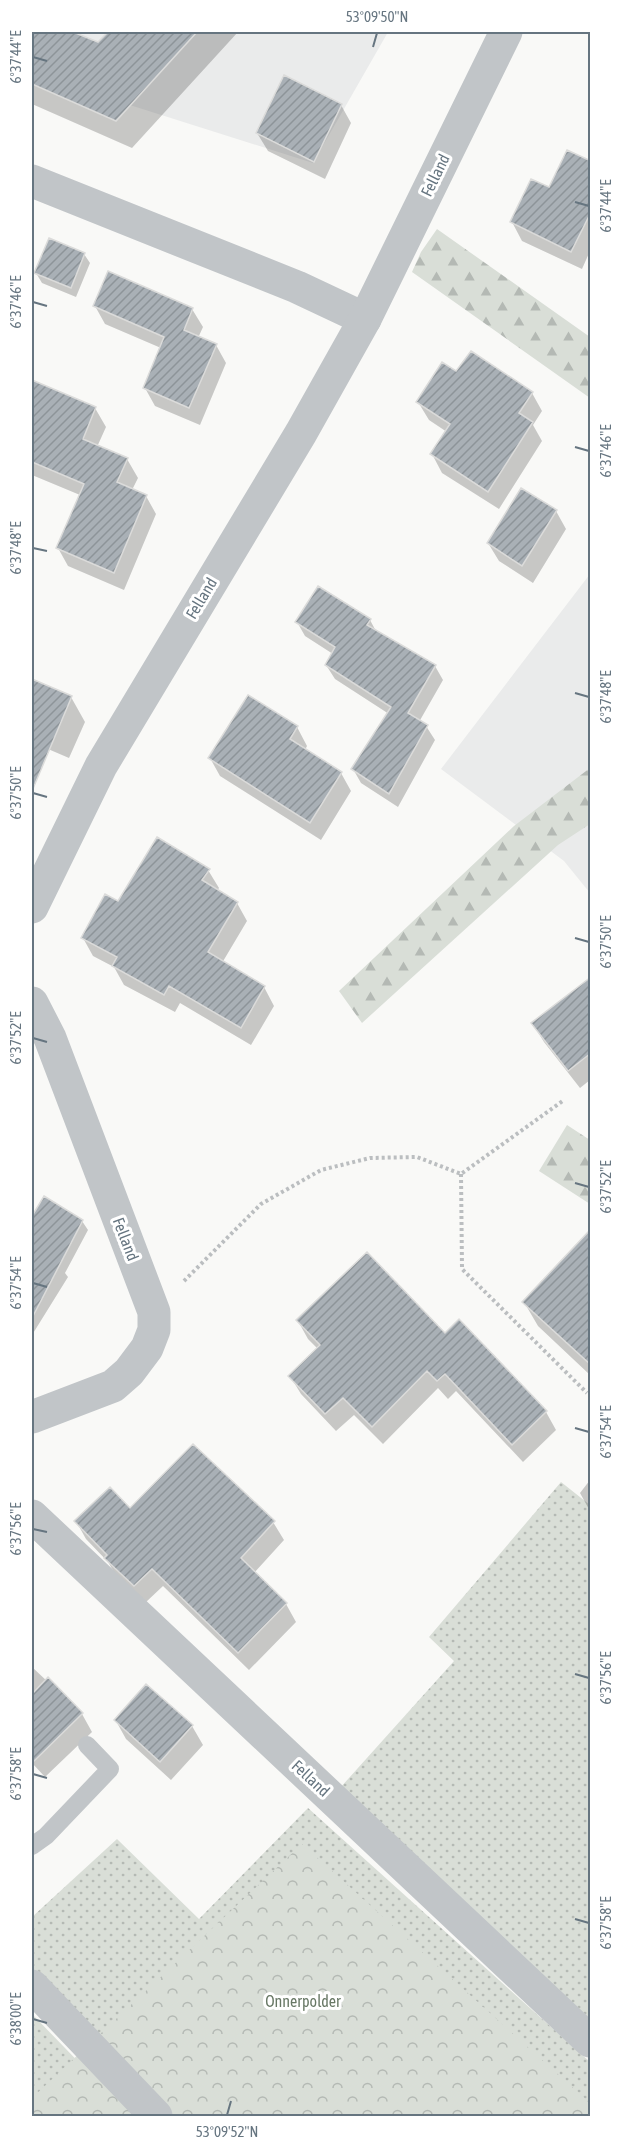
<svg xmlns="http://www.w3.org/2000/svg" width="622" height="2148" font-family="'Asap Condensed',sans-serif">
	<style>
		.built { fill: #eaebeb }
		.grass { fill: url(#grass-dots) }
		.forest { fill: url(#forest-firs) }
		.park { fill: url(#park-crowns) }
		.shadow { fill: #0003 }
		.building { fill: url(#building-hatch); stroke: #dbdbda; stroke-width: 1.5 }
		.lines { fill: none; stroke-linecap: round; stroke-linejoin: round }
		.path { stroke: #bbbec0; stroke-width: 4; stroke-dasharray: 3 3; stroke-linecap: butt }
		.service { stroke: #c1c5c8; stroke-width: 18 }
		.minor { stroke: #c1c5c8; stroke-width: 33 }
		.tertiary { stroke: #c1c5c8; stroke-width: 33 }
		.ticks { fill: none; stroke: #667580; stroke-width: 2 }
		.labels { text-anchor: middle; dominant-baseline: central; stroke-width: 6; stroke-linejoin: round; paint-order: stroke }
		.street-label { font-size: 16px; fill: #667580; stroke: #fff }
		.park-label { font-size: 16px; fill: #687865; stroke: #fff }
		.neatline { fill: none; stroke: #667580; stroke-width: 2 }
		.ticks-label { font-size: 15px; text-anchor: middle; fill: #667580 }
	</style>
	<defs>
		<pattern id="grass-dots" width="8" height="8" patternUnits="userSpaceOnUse" patternTransform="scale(1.5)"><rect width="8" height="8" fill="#d9ded7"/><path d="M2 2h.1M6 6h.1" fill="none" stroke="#b4b9b4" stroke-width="1.8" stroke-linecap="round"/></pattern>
		<pattern id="forest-firs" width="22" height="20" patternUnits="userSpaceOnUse" patternTransform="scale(1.5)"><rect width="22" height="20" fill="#d9ded7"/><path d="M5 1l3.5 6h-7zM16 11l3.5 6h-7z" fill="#b4b9b4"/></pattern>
		<pattern id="park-crowns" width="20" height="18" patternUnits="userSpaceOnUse" patternTransform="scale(1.5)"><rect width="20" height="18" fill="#d9ded7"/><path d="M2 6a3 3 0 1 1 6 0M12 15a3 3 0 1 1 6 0" fill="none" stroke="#b4b9b4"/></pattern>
		<pattern id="building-hatch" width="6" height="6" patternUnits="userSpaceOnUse" patternTransform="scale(1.5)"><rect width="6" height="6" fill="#a9b0b6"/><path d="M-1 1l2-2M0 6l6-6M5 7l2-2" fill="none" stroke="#8d9499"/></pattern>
	</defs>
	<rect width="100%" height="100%" fill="#f9f9f7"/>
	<!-- built -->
	<path class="built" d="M32 32H388L313 163 32 74Z
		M590 574V893L564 861 441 769Z"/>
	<!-- grass -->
	<path class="grass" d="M561 1482 590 1505V2020L340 1788 454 1661 429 1637Z
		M308 1808 590 2062V2116H173L32 1972V1917L117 1839 199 1919Z
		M32 2014 131 2116H32Z"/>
	<!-- forest -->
	<path class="forest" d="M437 229 590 337V398L412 272 421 252Z
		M590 768V824L558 845 362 1023 339 991 514 826Z
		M567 1125 590 1140V1204L539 1171Z"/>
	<!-- park -->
	<path class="park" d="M302 1844 590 2103V2116H32V2098Z"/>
	<!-- shadow -->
	<path class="shadow" d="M32 32H70L98 44 110 32H238L132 148 32 104Z
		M341 105 351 123 325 179 268 151 257 133Z
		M590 163V251L582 269 522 241 512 222 550 189Z
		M84 254 90 263 76 297 42 283 36 273Z
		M95 306 192 309 203 327 198 338 216 345 226 363 200 425 155 406 145 388 161 348 105 324Z
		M456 373 532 393 542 411 533 425 542 441 499 509 442 473 432 454 447 432 429 420 418 402Z
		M32 382 95 408 106 427 97 447 127 459 138 478 132 490 146 496 156 514 124 590 68 566 58 548 80 495 32 475Z
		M556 511 566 529 533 583 499 561 488 543Z
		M370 620 377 633 435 666 443 680 419 722 426 726 435 740 398 807 361 783 353 769 389 714 335 679 326 665 333 654 305 636 297 622Z
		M32 680 71 697 85 722 69 758 41 746 36 756 32 754Z
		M297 727 307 746 305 750 341 773 351 791 321 840 220 776 210 758Z
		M208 870 219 888 217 891 237 903 247 921 222 963 264 987 274 1006 251 1045 180 1003 175 1012 124 985 114 967 93 956 83 938 118 903Z
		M590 979V1080L580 1088 544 1042 533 1024Z
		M44 1198 82 1221 88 1230 65 1273 68 1277 32 1335V1219Z
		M590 1238V1375L538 1326 524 1302Z
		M298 1321 445 1335 459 1321 546 1412 556 1430 523 1462 456 1391 448 1399 438 1388 383 1444 354 1415 336 1431 301 1394 290 1376 318 1349 308 1339Z
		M590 1480V1511L580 1493Z
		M130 1510 273 1522 284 1540 254 1573 286 1604 296 1622 249 1670 163 1586 145 1603 117 1577 108 1562 86 1539 76 1521Z
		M32 1667 82 1714 92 1732 45 1777 32 1763Z
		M146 1686 192 1726 203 1745 171 1780 126 1739 116 1721Z"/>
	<!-- building -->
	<path class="building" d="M32 32H73L98 42 108 32H197L116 121 32 84Z
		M284 75 342 104 314 162 256 133Z
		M567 150 591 161V212L571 252 510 222 531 179 549 187Z
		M49 238 85 253 71 288 34 273Z
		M108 271 193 308 184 330 217 344 189 408 143 388 164 337 93 306Z
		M471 351 533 392 519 413 533 422 488 492 430 454 450 424 416 402 442 362 456 371Z
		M32 380 96 407 83 439 128 458 117 482 147 495 114 573 56 548 84 484 32 462Z
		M521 488 557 510 522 566 487 543Z
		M318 586 371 619 367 625 436 665 408 713 428 725 389 794 351 769 391 707 325 665 335 647 295 622Z
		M32 679 72 696 32 791Z
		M248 695 298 726 290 739 342 772 310 823 208 758Z
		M157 837 210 869 202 880 238 902 208 952 265 986 241 1028 169 986 164 995 112 966 117 957 81 938 105 894 118 901Z
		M591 977V1053L568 1071 531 1023Z
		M44 1196 83 1220 32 1318V1216Z
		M591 1229V1365L522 1302Z
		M367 1252 445 1333 459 1319 547 1411 512 1445 445 1374 437 1381 427 1371 372 1427 343 1398 325 1414 288 1376 320 1345 296 1320Z
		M193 1444 275 1521 241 1558 287 1603 238 1653 152 1569 134 1586 104 1558 107 1555 74 1521 110 1487 130 1508Z
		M48 1677 83 1713 32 1763V1694Z
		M146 1684 193 1725 160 1762 114 1720Z"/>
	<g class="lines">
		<!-- path -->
		<path class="path" d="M461 1174 462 1269 587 1393
			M184 1281 261 1204 321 1170 370 1158 417 1157 461 1174 564 1100"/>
		<!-- service -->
		<path class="service" d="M32 1846 46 1836 110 1769 87 1745"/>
		<!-- minor -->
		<path class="minor" d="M32 181 297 287 365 319
			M32 1003 50 1038 154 1312V1330L147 1348 129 1372 113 1386 32 1417
			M32 1516 590 2041
			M32 1986 156 2116"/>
		<!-- tertiary -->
		<path class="tertiary" d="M32 907 101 766 301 433 365 319 506 32"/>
	</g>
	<!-- ticks -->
	<path class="ticks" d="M373 47 377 33M33 57 47 61M575 202 589 206M33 302 47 306M575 447 589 451M33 548 47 551M575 693 589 697M33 793 47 797M575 938 589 942M33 1038 47 1042M575 1183 589 1187M33 1283 47 1287M575 1428 589 1432M33 1529 47 1532M575 1674 589 1678M33 1774 47 1778M575 1919 589 1923M33 2019 47 2023M227 2115 231 2101"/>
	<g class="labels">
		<!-- street labels -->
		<g class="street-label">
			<text transform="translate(435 175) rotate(-64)">Felland</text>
			<text transform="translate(201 598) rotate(-59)">Felland</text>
			<text transform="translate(126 1239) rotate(69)">Felland</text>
			<text transform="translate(311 1778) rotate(43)">Felland</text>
		</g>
		<!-- park labels -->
		<g class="park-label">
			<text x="303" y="2001">Onnerpolder</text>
		</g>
	</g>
	<!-- border -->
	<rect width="622" height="2148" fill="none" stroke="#ffffff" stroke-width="66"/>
	<rect x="33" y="33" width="556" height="2082" class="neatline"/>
	<g class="ticks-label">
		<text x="377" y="22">53°09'50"N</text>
		<text transform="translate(16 57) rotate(-90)" y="5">6°37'44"E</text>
		<text transform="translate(606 206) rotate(-90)" y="5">6°37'44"E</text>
		<text transform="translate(16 302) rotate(-90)" y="5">6°37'46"E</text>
		<text transform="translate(606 451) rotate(-90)" y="5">6°37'46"E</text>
		<text transform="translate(16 548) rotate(-90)" y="5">6°37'48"E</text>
		<text transform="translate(606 697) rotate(-90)" y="5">6°37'48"E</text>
		<text transform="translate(16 793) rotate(-90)" y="5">6°37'50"E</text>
		<text transform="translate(606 942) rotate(-90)" y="5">6°37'50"E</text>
		<text transform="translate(16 1038) rotate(-90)" y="5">6°37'52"E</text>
		<text transform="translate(606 1187) rotate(-90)" y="5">6°37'52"E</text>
		<text transform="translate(16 1283) rotate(-90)" y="5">6°37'54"E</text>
		<text transform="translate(606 1432) rotate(-90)" y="5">6°37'54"E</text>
		<text transform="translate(16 1529) rotate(-90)" y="5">6°37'56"E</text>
		<text transform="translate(606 1678) rotate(-90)" y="5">6°37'56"E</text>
		<text transform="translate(16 1774) rotate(-90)" y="5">6°37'58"E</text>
		<text transform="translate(606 1923) rotate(-90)" y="5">6°37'58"E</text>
		<text transform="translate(16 2019) rotate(-90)" y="5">6°38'00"E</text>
		<text x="227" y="2137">53°09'52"N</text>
	</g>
</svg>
